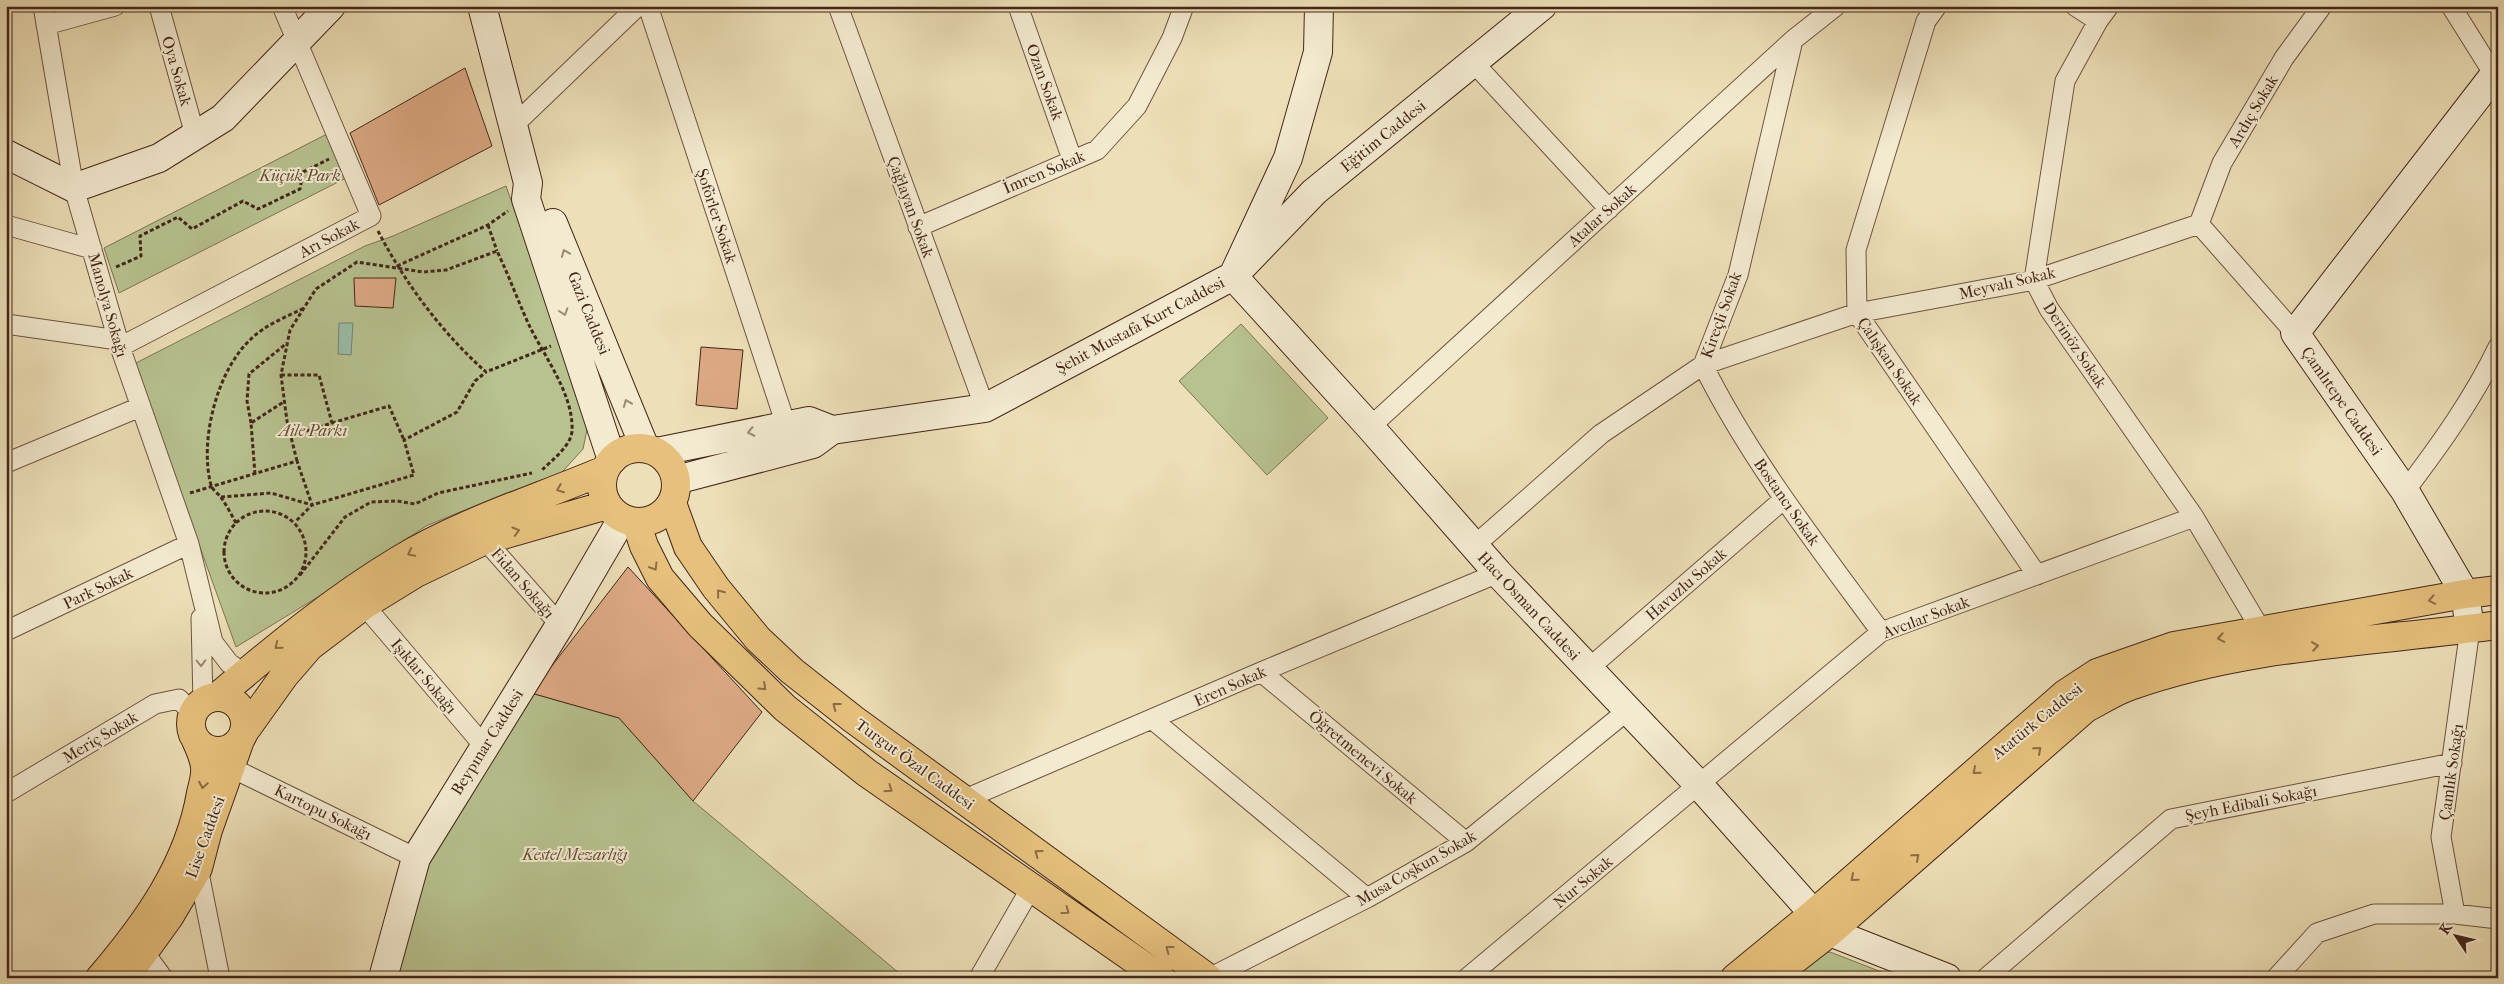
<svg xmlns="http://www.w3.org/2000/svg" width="2504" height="984" font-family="'IM FELL French Canon',serif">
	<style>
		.green { fill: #b7c28f; stroke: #7e7454 }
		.water { fill: #9abda8; stroke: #78816f }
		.building { fill: #ddaa84; stroke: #44261a }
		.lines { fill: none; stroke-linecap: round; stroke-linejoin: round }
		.street-casing { stroke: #6e5441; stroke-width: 21 }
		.secondary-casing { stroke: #44261a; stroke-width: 30 }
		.primary-casing { stroke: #44261a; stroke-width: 30 }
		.path { stroke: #44261a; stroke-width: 3; stroke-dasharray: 4 2.5; stroke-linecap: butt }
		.street { stroke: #f3ead0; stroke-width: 19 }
		.secondary { stroke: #f3ead0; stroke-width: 28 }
		.primary { stroke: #e6c07c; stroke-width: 28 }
		.oneway { stroke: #9c8875 }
		.oneway2 { stroke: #8d6b46 }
		.labels { text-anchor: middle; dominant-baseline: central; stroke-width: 4; stroke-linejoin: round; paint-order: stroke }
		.street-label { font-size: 16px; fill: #44261a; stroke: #f3ead0 }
		.park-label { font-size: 16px; font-style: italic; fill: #614d37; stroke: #f3ead0 }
	</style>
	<rect width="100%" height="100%" fill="#eddfb7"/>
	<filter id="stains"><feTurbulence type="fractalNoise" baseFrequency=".004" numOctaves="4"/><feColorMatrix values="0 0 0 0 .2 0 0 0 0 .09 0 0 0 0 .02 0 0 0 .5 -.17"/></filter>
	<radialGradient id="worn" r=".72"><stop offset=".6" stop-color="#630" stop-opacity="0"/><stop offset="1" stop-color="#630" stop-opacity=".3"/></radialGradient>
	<!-- green -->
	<path class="green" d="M327 134 346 178 119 293 104 248Z
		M506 186 589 420 583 449 554 481 506 493 426 526 349 578 236 647 134 364 365 246 393 236Z
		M1241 324 1328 418 1267 475 1179 381Z
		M531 693 619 718 693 801 905 978H395L424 861Z
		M1830 952 1897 978H1786L1819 953Z"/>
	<!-- water -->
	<path class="water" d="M339 323H353L351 355 338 354Z"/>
	<!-- building -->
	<path class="building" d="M465 68 492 146 379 205 350 133Z
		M354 278H396L393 308 355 306Z
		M701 347 743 350 737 409 696 405Z
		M628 567 762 712 693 801 619 718 531 693Z"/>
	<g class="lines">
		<!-- street casing -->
		<g class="street-casing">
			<path id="street" d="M43 6 74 188 120 347 189 544 213 642 229 663 244 674
				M159 6 195 135
				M648 6 786 425
				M838 6 985 408
				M1018 6 1072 159
				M1937 6 1926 21 1856 250 1857 313 2037 575
				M2075 6 2098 21
				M2109 6 2098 21 2065 81 2034 280 2049 309 2194 517 2267 640
				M2451 6 2498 81
				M46 25 115 6
				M1473 62 1609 209
				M513 126 638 6
				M2199 224 2222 163 2284 58 2322 6
				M6 225 92 249
				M918 227 1097 150 1137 106 1172 38 1184 6
				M6 324 118 340
				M120 347 371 216 282 6
				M1370 427 1793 40 1836 6
				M6 463 140 407
				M2405 491C2440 445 2473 399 2498 347
				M485 540 560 625
				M1474 546 1601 434 1703 365 1738 275 1793 40
				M364 605 484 746
				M201 618 203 702
				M6 631 189 544
				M1881 632C1818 546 1751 461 1703 365L1857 313 2034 280 2199 224 2295 333
				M1588 669 1784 499
				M1261 672 1466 842
				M1153 720 1367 898
				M230 767 416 858
				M6 793 155 704 179 699 193 714
				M963 800 1261 672 1498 573
				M198 868 220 978
				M2455 914 2441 837 2470 629
				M144 952 163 978
				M979 978 1032 886
				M1209 978 1367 898 1466 842 1627 711
				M1467 978 1881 632 2194 517
				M1986 978 2171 819 2452 763
				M2276 978 2317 933 2374 914H2455L2498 919"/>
		</g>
		<!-- secondary casing -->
		<g class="secondary-casing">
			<path id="secondary" d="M482 6 528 183 526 199 612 460
				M1542 6 1314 192 1233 276 1370 427 1498 573 1699 785 1830 932 1947 978
				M6 154 74 188 159 158 223 118 331 6
				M553 223 645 448
				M657 452 809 421 832 430
				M676 480 813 444 832 430 985 408 1233 276 1288 158 1318 52 1319 6
				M2470 629 2465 594 2405 491 2295 333 2498 70
				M383 978 416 858 560 625 622 519"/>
		</g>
		<!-- primary casing -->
		<g class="primary-casing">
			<path id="primary" d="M602 485a37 37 0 1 1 74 0a37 37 0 1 1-74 0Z
				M672 503 688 547 716 588 758 639 792 671 853 719 1208 978
				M636 522 644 546 660 578 700 625 785 708 867 773 1161 978
				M217 697C275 648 334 599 399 560 464 521 537 499 605 470
				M191 724a27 27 0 1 1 54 0a27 27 0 1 1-54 0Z
				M244 732 284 676 310 646 364 605 416 573 485 540 607 505
				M100 978C146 924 189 865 201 793 203 785 206 775 205 767 204 757 199 747 195 738
				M125 978 169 917 198 868 208 830 240 740
				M1735 978 1813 914 2065 694 2097 673 2174 646 2465 594 2498 590
				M1771 978 1830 932 2086 708C2100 701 2115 691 2130 686 2248 644 2375 642 2498 625"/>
		</g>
		<!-- path -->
		<path class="path" d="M488 225 497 251
			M378 231C405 283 442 333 486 372L551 346
			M397 266 488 225 508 211
			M116 267 141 256 140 236 178 217 192 229 243 201 258 209 300 189 303 172 329 159
			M281 375H319L332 423 291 436
			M251 423 247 401 249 374 287 343
			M332 423 389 406 404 440
			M297 461 287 421 281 375 290 330 316 289 357 262 423 272 446 270 497 251C509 276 518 301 529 325 544 356 574 395 572 431 571 446 552 460 542 470
			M255 474 251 423 285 401
			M190 493 297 461 312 505 414 475 404 440 457 412 475 381 486 372
			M221 497 271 493 312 505 295 522
			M224 552a41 41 0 1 1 82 0a41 41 0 1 1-82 0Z
			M236 523C231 514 226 504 220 496 217 493 212 489 211 485 199 441 217 370 251 339 265 325 286 317 304 308
			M300 575 345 517 371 502 397 501 415 504 438 493 532 473"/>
		<!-- street -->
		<use href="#street" class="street"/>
		<!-- secondary -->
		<use href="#secondary" class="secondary"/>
		<!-- primary -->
		<use href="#primary" class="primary"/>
	</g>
	<!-- one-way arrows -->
	<defs><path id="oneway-chevron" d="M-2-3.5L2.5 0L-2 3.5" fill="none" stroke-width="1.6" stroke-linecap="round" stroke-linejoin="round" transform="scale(1.25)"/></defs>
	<g class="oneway">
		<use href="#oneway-chevron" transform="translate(565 253) rotate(-112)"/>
		<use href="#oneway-chevron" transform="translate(564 312) rotate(72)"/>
		<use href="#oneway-chevron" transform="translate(627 403) rotate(-112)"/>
		<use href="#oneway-chevron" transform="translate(751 432) rotate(168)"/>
		<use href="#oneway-chevron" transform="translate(201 663) rotate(89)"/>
	</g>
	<g class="oneway2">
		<use href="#oneway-chevron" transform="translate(560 489) rotate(159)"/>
		<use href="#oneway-chevron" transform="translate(516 531) rotate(-16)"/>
		<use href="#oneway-chevron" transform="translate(411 553) rotate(152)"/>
		<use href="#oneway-chevron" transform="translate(654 567) rotate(59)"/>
		<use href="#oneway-chevron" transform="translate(720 593) rotate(-129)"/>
		<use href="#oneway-chevron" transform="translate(2432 600) rotate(169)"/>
		<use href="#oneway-chevron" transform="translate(2221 638) rotate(170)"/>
		<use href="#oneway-chevron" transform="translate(278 646) rotate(141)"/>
		<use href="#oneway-chevron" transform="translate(2315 646) rotate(-8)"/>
		<use href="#oneway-chevron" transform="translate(763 687) rotate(43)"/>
		<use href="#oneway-chevron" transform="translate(836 706) rotate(-142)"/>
		<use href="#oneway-chevron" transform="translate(2038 750) rotate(-41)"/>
		<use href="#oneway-chevron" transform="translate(1976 771) rotate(139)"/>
		<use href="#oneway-chevron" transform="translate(203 785) rotate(100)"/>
		<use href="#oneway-chevron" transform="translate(889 789) rotate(35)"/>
		<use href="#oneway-chevron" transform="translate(1038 853) rotate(-144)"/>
		<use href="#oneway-chevron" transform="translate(1916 857) rotate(-41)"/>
		<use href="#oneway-chevron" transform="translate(1854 878) rotate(139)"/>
		<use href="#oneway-chevron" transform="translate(1066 911) rotate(36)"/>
		<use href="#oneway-chevron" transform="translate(1169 949) rotate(-143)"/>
	</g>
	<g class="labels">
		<!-- street labels -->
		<g class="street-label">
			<text transform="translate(177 71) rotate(74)">Oya Sokak</text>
			<text transform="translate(1045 82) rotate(70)">Ozan Sokak</text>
			<text transform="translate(2253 111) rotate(-59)">Ardıç Sokak</text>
			<text transform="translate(1383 136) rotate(-39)">Eğitim Caddesi</text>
			<text transform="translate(1044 172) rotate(-23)">İmren Sokak</text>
			<text transform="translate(911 207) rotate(70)">Çağlayan Sokak</text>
			<text transform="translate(1602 215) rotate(-42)">Atalar Sokak</text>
			<text transform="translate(717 216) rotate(72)">Şoförler Sokak</text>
			<text transform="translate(329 238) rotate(-28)">Arı Sokak</text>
			<text transform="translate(2007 283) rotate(-13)">Meyvalı Sokak</text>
			<text transform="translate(108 305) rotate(74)">Manolya Sokağı</text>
			<text transform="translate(589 313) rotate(68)">Gazi Caddesi</text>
			<text transform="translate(1721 315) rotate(-70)">Kireçli Sokak</text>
			<text transform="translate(1140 325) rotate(-28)">Şehit Mustafa Kurt Caddesi</text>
			<text transform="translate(2075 345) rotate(56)">Derinöz Sokak</text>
			<text transform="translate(1890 361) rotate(56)">Çalışkan Sokak</text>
			<text transform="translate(2342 401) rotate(55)">Çamlıtepe Caddesi</text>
			<text transform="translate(1787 502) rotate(55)">Bostancı Sokak</text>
			<text transform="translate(523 583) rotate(49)">Fidan Sokağı</text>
			<text transform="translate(1686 584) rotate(-41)">Havuzlu Sokak</text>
			<text transform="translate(98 588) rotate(-26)">Park Sokak</text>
			<text transform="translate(1529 606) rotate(47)">Hacı Osman Caddesi</text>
			<text transform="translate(1926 617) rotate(-21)">Avcılar Sokak</text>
			<text transform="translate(424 676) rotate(50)">Işıklar Sokağı</text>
			<text transform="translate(1230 686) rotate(-24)">Eren Sokak</text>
			<text transform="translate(2037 721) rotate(-39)">Atatürk Caddesi</text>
			<text transform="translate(100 737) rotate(-31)">Meriç Sokak</text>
			<text transform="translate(487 742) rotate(-58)">Beypınar Caddesi</text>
			<text transform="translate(1363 757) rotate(40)">Öğretmenevi Sokak</text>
			<text transform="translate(915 764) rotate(36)">Turgut Özal Caddesi</text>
			<text transform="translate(2451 772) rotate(-82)">Çamlık Sokağı</text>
			<text transform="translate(2251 803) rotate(-11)">Şeyh Edibali Sokağı</text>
			<text transform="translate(323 812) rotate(26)">Kartopu Sokağı</text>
			<text transform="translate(205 837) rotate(-70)">Lise Caddesi</text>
			<text transform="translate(1416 868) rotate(-30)">Musa Coşkun Sokak</text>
			<text transform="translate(1583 882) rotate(-40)">Nur Sokak</text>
		</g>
		<!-- park labels -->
		<g class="park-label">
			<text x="300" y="175">Küçük Park</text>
			<text x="313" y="430">Aile Parkı</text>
			<text x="575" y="854">Kestel Mezarlığı</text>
		</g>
	</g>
	<!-- margin -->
	<rect width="2504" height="984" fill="none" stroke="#eddfb7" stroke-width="25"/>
	<rect x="8" y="8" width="2489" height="969" fill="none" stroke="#44261a" stroke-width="2.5"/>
	<rect x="12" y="12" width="2479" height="959" fill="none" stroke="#44261a"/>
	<!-- north arrow -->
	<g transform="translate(2456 936) rotate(305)" stroke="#f3ead0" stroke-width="4" paint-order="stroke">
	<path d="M0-4L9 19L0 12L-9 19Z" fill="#44261a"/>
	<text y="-8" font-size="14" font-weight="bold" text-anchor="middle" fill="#44261a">K</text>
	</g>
	<rect width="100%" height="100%" filter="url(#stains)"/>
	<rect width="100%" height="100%" fill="url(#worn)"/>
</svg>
